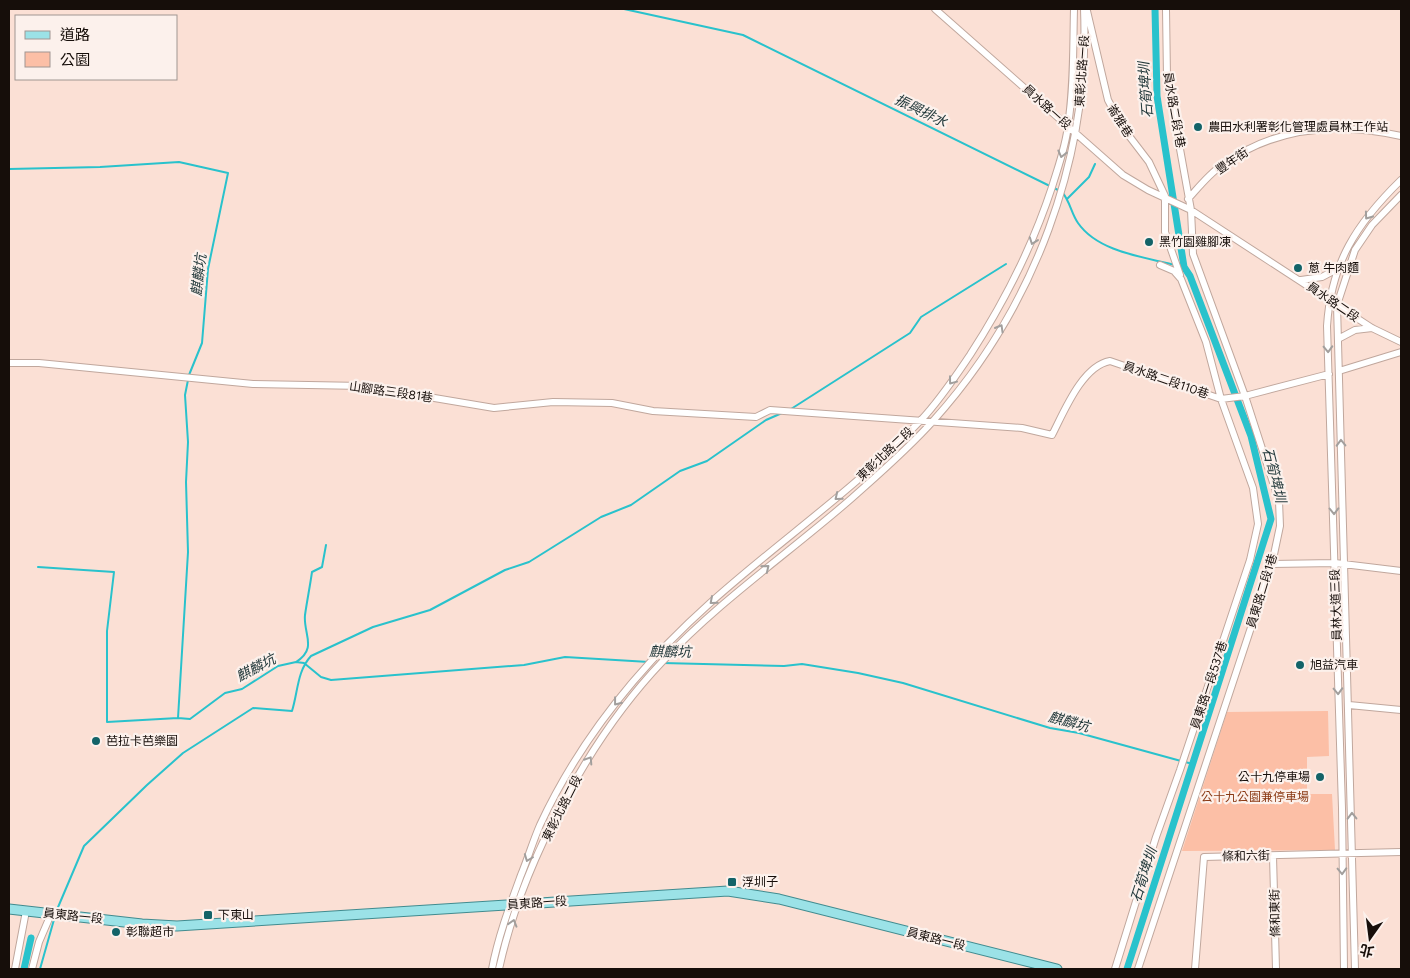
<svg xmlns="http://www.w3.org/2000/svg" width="1410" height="978" font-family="Figtree,'Noto Sans TC',sans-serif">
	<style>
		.green { fill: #fcbfa6 }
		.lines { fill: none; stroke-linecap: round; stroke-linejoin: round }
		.stream { stroke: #29c2cc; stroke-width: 2 }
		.canal { stroke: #29c2cc; stroke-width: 7 }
		.minor-casing { stroke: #c0a79d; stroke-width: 8 }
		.major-casing { stroke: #418b8f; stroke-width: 11 }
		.minor { stroke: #fff; stroke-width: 6 }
		.major { stroke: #9be2e7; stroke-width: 9 }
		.oneway { stroke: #a29f9d }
		.poi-dot { fill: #136368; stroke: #fcf1ec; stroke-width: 2 }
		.labels { text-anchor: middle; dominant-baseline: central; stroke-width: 4.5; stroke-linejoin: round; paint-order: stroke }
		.street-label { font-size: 12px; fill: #160e0a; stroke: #fcf1ec }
		.poi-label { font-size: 12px; fill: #160e0a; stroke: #fcf1ec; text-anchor: start }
		.park-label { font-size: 12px; fill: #8a3a15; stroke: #fcf1ec }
		.water-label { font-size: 14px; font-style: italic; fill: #1f3638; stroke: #fcf1ec }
	</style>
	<rect width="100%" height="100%" fill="#fbe0d5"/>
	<!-- green -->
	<path class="green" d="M1328 711 1329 756 1307 757V794H1332L1335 850 1182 851 1227 712Z"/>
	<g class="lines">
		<!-- stream -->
		<path class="stream" d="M624 9 743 35 1058 190
			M9 169 100 167 179 162 228 173 208 269 202 343 189 375
			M1062 192C1070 201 1071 213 1078 223 1098 252 1144 257 1175 265
			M1067 199 1089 177 1095 164
			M188 380 185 395 188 442 186 482 188 552 178 718 190 719 225 693 242 689 278 666 296 662 304 663 321 677 331 680 524 665 565 657 649 662
			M791 409 910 333 921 317 1006 264
			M38 567 114 572 107 631V722L178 718
			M296 662C318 648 303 634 305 615 307 601 310 586 312 572L322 567 326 545
			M663 663 784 666 802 664 858 673 903 683 1050 728 1079 733 1181 761
			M1185 762 1193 764
			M56 912 84 846 147 785 183 753 253 708 292 711C298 692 297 671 311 656L373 627 430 610 505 570 529 562 601 517 631 505 680 471 707 461 766 420 782 413
			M40 969 55 916"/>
		<!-- canal -->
		<path class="canal" d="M24 969 31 938
			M1127 969 1271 519 1251 436 1190 276 1184 267 1157 96 1155 9"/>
		<!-- minor casing -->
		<g class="minor-casing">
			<path id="minor" d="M935 9 1123 175 1148 190 1191 210 1372 328 1401 342
				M1087 11 1108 100 1123 128 1149 162 1165 196V232L1180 275
				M1188 199C1198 188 1209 174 1221 166 1275 126 1338 122 1401 136
				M1301 280 1322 277 1337 269
				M1338 339 1355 330 1372 328
				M9 363H39L253 384 363 386 494 408 553 402 612 403 653 411 756 417 770 410 1022 428 1052 435C1064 412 1082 366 1110 361L1221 399 1245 396 1329 374
				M1339 371 1401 352
				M1272 564 1335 563 1401 571
				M1349 705 1401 710
				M1273 856 1276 969
				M15 969 26 911
				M32 969 39 942 51 914
				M492 969C498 937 510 905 521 875 528 858 533 841 540 825 579 741 640 666 709 604 779 541 857 488 921 420 940 400 955 377 970 355 1005 301 1032 248 1052 187 1058 167 1066 146 1068 125 1074 87 1073 47 1074 9
				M499 969C522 864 588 740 662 662 719 601 789 553 852 498 880 473 908 449 933 421 1034 309 1090 159 1084 9
				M1115 969 1156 837 1180 770 1250 560 1258 524 1253 488 1221 399 1206 342 1181 279 1174 271 1160 265
				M1138 969 1272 564 1280 526 1279 501 1245 396 1193 254 1191 210 1167 77 1166 9
				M1195 969 1204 857 1401 852
				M1344 969 1342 808 1327 326C1331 263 1356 224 1401 180
				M1355 969 1337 305 1355 250 1372 225 1401 195"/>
		</g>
		<!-- major casing -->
		<g class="major-casing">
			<path id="major" d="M9 909 142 924 177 926 728 891 779 899 1057 969"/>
		</g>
		<!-- minor -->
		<use href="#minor" class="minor"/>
		<!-- major -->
		<use href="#major" class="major"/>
	</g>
	<!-- one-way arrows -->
	<defs><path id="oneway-chevron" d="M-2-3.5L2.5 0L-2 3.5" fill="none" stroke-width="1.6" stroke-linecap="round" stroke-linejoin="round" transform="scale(1.25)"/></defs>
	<g class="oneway">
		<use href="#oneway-chevron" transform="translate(1062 154) rotate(104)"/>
		<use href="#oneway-chevron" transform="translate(1368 216) rotate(126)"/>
		<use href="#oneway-chevron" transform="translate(1033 241) rotate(110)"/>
		<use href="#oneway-chevron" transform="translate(1000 328) rotate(-60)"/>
		<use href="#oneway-chevron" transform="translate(1328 349) rotate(88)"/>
		<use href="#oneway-chevron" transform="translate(952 381) rotate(127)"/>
		<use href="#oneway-chevron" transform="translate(1341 443) rotate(-91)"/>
		<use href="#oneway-chevron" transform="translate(838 497) rotate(141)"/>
		<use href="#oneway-chevron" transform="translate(1334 511) rotate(89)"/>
		<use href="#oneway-chevron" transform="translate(766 568) rotate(-39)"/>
		<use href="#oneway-chevron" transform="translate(713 601) rotate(139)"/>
		<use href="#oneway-chevron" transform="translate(1338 691) rotate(88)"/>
		<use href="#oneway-chevron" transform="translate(617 702) rotate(128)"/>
		<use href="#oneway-chevron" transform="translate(589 760) rotate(-57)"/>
		<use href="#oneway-chevron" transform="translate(1352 816) rotate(-91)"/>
		<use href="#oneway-chevron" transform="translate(528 858) rotate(111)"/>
		<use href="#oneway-chevron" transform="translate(1342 871) rotate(88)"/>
		<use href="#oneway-chevron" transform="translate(513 923) rotate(-73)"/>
	</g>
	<!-- markers -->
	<g class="poi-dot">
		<circle cx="1198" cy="127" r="5"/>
		<circle cx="1149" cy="242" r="5"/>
		<circle cx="1298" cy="268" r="5"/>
		<circle cx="1300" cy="665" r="5"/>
		<circle cx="96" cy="741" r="5"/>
		<circle cx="1320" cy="777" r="5"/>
		<rect x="727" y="877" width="10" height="10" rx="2.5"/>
		<rect x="203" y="910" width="10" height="10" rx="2.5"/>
		<circle cx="116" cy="932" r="5"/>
	</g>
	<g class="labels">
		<!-- street labels -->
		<g class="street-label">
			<text transform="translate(1082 71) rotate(-86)">東彰北路一段</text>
			<text transform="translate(1047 107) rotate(42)">員水路一段</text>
			<text transform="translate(1174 110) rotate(80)">員水路二段1巷</text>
			<text transform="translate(1120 121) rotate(58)">崙雅巷</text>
			<text transform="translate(1232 161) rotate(-34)">豐年街</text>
			<text transform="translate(1333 302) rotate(34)">員水路二段</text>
			<text transform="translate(1166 380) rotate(19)">員水路二段110巷</text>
			<text transform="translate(391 392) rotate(8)">山腳路三段81巷</text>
			<text transform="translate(885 454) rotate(-43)">東彰北路二段</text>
			<text transform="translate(1262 591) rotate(-73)">員東路二段1巷</text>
			<text transform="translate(1336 605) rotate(-92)">員林大道三段</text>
			<text transform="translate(1209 685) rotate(-72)">員東路一段537巷</text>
			<text transform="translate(562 808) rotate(-63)">東彰北路二段</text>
			<text transform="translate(1246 856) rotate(-1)">條和六街</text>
			<text transform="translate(537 903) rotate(-4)">員東路一段</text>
			<text transform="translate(1275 913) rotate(-91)">條和東街</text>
			<text transform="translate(73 916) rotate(6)">員東路一段</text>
			<text transform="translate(936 939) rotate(14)">員東路一段</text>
		</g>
		<!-- poi labels -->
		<g class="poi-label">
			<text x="1208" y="127">農田水利署彰化管理處員林工作站</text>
			<text x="1159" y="242">黑竹園雞腳凍</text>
			<text x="1308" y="268">蔥 牛肉麵</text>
			<text x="1310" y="665">旭益汽車</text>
			<text x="106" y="741">芭拉卡芭樂園</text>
			<text x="1310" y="777" text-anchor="end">公十九停車場</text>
			<text x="742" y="882">浮圳子</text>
			<text x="218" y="915">下東山</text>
			<text x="126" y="932">彰聯超市</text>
		</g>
		<!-- park labels -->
		<g class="park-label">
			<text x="1255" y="797">公十九公園兼停車場</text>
		</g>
		<!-- water labels -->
		<g class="water-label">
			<text transform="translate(1146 90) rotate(-94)">石筍埤圳</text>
			<text transform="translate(921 111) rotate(26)">振興排水</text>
			<text transform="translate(199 275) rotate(-83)">麒麟坑</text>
			<text transform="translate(1274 475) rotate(76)">石筍埤圳</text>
			<text transform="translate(670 652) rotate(1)">麒麟坑</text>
			<text transform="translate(256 668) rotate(-28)">麒麟坑</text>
			<text transform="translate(1069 722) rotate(15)">麒麟坑</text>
			<text transform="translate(1144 875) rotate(-72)">石筍埤圳</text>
		</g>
	</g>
	<!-- border -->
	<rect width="1410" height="978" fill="none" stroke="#160e0a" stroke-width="20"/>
	<!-- legend -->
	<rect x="15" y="15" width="162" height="65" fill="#fcf1ec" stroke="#a09692"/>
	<rect x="25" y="31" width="25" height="8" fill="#9be2e7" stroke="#a09692"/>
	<text x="60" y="40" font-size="15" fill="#160e0a">道路</text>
	<rect x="25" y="52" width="25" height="15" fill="#fcbfa6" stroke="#a09692"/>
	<text x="60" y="65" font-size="15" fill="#160e0a">公園</text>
	<!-- north arrow -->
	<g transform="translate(1370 938) rotate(194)" stroke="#fcf1ec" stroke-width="4" paint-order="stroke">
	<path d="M0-4L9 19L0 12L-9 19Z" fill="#160e0a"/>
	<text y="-8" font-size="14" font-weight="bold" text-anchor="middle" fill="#160e0a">北</text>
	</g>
</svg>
